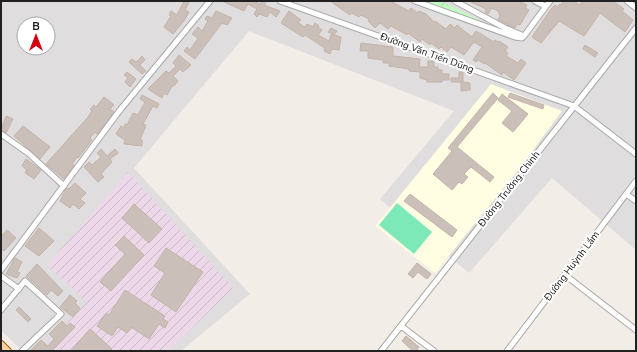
<svg xmlns="http://www.w3.org/2000/svg" width="637" height="352" font-family="'Nunito Sans',sans-serif">
	<style>
		.residential { fill: #dfddde; fill-rule: evenodd }
		.industrial { fill: url(#industrial-furrows) }
		.education { fill: #fffde2 }
		.park { fill: url(#park-crowns) }
		.pitch { fill: #7de8b8 }
		.building { fill: #cabfb9; stroke: #c5b2a7 }
		.lines { fill: none; stroke-linecap: round; stroke-linejoin: round }
		.minor-casing { stroke: #a8a8a8; stroke-width: 7 }
		.major-casing { stroke: #9d5f00; stroke-width: 8 }
		.minor { stroke: #fff; stroke-width: 5 }
		.major { stroke: #ffcf9e; stroke-width: 6 }
		.labels { text-anchor: middle; dominant-baseline: central; stroke-width: 4; stroke-linejoin: round; paint-order: stroke }
		.street-label { font-size: 10px; fill: #212121; stroke: #fff }
	</style>
	<defs>
		<pattern id="industrial-furrows" width="10" height="10" patternUnits="userSpaceOnUse"><rect width="10" height="10" fill="#ecd8e9"/><path d="M-1 1l2-2M0 10L10 0M9 11l2-2" fill="none" stroke="#cab9c8"/></pattern>
		<pattern id="park-crowns" width="20" height="18" patternUnits="userSpaceOnUse"><rect width="20" height="18" fill="#c0ffc1"/><path d="M2 6a3 3 0 1 1 6 0M12 15a3 3 0 1 1 6 0" fill="none" stroke="#a5daa6"/></pattern>
	</defs>
	<rect width="100%" height="100%" fill="#f2ede6"/>
	<!-- residential -->
	<path class="residential" d="M1 1H636V250L552 178 469 273 380 199 454 111 249 31 134 168 250 294 181 351H22L1 330ZM24 24H48V48H24Z"/>
	<!-- industrial -->
	<path class="industrial" d="M128 172 233 288 168 351H40L87 302 47 265Z"/>
	<!-- education -->
	<path class="education" d="M491 84 562 111 523 164 435 273 375 226Z"/>
	<!-- park -->
	<path class="park" d="M420 1H440L486 23 485 25Z"/>
	<!-- pitch -->
	<path class="pitch" d="M397 203 432 232 414 254 379 225Z"/>
	<!-- building -->
	<path class="building" d="M184 1H190L185 10 189 12 184 21 173 34 164 27 171 16 169 15 171 11 177 15Z
		M222 1H253L260 4 262 1H267L264 5 280 11 276 17 270 12 267 17 259 14 257 17 254 14 257 9 248 4 244 11Z
		M330 1H390L409 11 411 8 418 13 419 11 426 14 434 22 435 21 446 29 450 24 455 28 457 25 472 37 476 31 494 42 495 40 498 42 499 41 508 47 505 51 508 53 506 56 518 63 521 59 526 63 514 80 503 72 502 75 485 63 484 64 478 60 476 62 473 60 482 47 474 42 464 55 451 47 447 52 441 47 439 49 431 43 430 45 422 39 420 42 408 33 407 35 391 26 388 29 380 23 375 28 368 21 369 19 361 15 359 17 352 13 350 15Z
		M469 1H518L527 5 525 8 529 10 520 25 517 24 515 28 498 20 500 16 498 11 492 8 488 14 485 12 486 9Z
		M563 1H573L580 5 582 1H613L624 9 622 11 633 20 625 32 600 13 584 36 559 21 541 43 532 37 551 9 555 5 557 7 560 4 561 5Z
		M216 11 232 18 227 25 222 23 195 59 184 51 187 47 190 50 198 38 192 34 198 27 202 31 208 21 205 19 207 16 212 18Z
		M289 11 301 20 298 23 305 27 307 24 313 27 315 23 319 26 318 27 322 30 318 35 329 41 331 35H334L328 32 331 28 337 31 334 35 341 37 339 50 332 49 330 54 324 51 325 48 305 35 303 37 281 23Z
		M361 43 393 47V56L420 59 419 67H428V61H434V67H438V70H442V74H449V80H442V82H427V80L420 78V72L409 71V69L389 66V63H383V60L368 58V51H360Z
		M585 45 598 53 595 57 583 49Z
		M179 55 191 65 183 72 180 69 173 76 178 81 174 86 173 85 167 95 164 93 162 98 148 89 166 71 169 73 176 66 173 63Z
		M142 56 145 60 140 65 146 71 142 74 129 62 132 59 136 62Z
		M127 72 136 79 130 87 125 82 128 78 124 75Z
		M459 72H463V82L470 83V90L461 91V82H451V78H459Z
		M493 93 498 98 457 147 494 177 490 182 471 167 464 174 468 177 462 184 459 182 452 190 433 174 452 151 448 148Z
		M510 93 544 105 543 109 508 97Z
		M502 94 528 114 513 132 502 123 512 111 498 100Z
		M142 95 159 104 157 108 153 106 143 124 146 125 140 140H142V146L124 144 125 140 116 134 121 126 124 128 125 124 127 125 133 113 138 115 145 102 140 99Z
		M104 97 114 105 110 109 114 112 98 133 97 134 95 132 90 138 92 140 78 158 77 157 72 164 74 165 64 179 46 164 88 117 92 111 90 109 94 105 96 107Z
		M6 116 13 119 6 133 1 130Z
		M23 126 50 147 40 159 14 136Z
		M101 149 107 156 115 149 118 153 110 159 112 162 101 174 104 177 98 182 84 167 89 162 92 165 101 157 97 153Z
		M26 159 41 170 34 179 25 173 27 170 22 166Z
		M75 183 86 193 80 199 85 203 79 209 73 204 70 208 60 201 66 189 68 188 69 189Z
		M410 194 457 230 452 237 404 201Z
		M134 204 162 229 149 243 122 218Z
		M39 228 54 241 39 256 25 246Z
		M7 230 16 238 4 251 1 249V236Z
		M124 236 144 255 111 291 100 282 125 254 115 245Z
		M166 248 203 272 176 312 151 295 165 273 154 266Z
		M15 258 22 262 17 272 20 273 17 278 6 274Z
		M417 263 431 274 427 279 418 272 413 278 408 274Z
		M37 264 63 291 58 296 51 290 47 295 26 276Z
		M125 290 165 316 163 319 168 322 165 328 159 324 149 339 131 327 127 333 118 327 112 336 97 326 106 313 109 315Z
		M70 295 77 301 75 303 80 308 73 317 60 307Z
		M19 307 31 319 28 322 16 310Z
		M62 321 67 326 70 323 75 327 52 351H30L41 340 48 346 54 339 49 334Z
		M90 329 112 349 110 351H71Z
		M406 336 419 347 416 351H413L402 341Z"/>
	<g class="lines">
		<!-- minor casing -->
		<g class="minor-casing">
			<path id="minor" d="M280 1 574 106 636 154
				M415 1 515 37 522 38 524 36
				M455 1 505 28 524 36
				M535 1 545 6
				M627 1 636 8
				M524 36 550 1
				M1 134 28 153 64 186
				M626 194 636 201
				M1 270 120 110 210 1
				M565 275 636 330
				M1 276 19 289
				M1 310 25 281 61 314 22 351
				M401 326 434 351
				M381 351 636 28
				M507 351 636 181"/>
		</g>
		<!-- major casing -->
		<g class="major-casing">
			<path id="major" d="M1 344 8 351"/>
		</g>
		<!-- minor -->
		<use href="#minor" class="minor"/>
		<!-- major -->
		<use href="#major" class="major"/>
	</g>
	<g class="labels">
		<!-- street labels -->
		<g class="street-label">
			<text transform="translate(427 53) rotate(20)">Đường Văn Tiến Dũng</text>
			<text transform="translate(509 189) rotate(-52)">Đường Trường Chinh</text>
			<text transform="translate(572 266) rotate(-53)">Đường Huỳnh Lắm</text>
		</g>
	</g>
	<!-- border -->
	<rect width="637" height="352" fill="none" stroke="#212121" stroke-width="4"/>
	<!-- north arrow -->
	<g transform="translate(36 36)"><circle r="19" fill="#ffffff" stroke="#a6a6a6"/>
	<path d="M0-3L7 15L0 10L-7 15Z" fill="#d1000e"/>
	<text y="-6" font-size="11" font-weight="bold" text-anchor="middle" fill="#212121">B</text>
	</g>
</svg>
